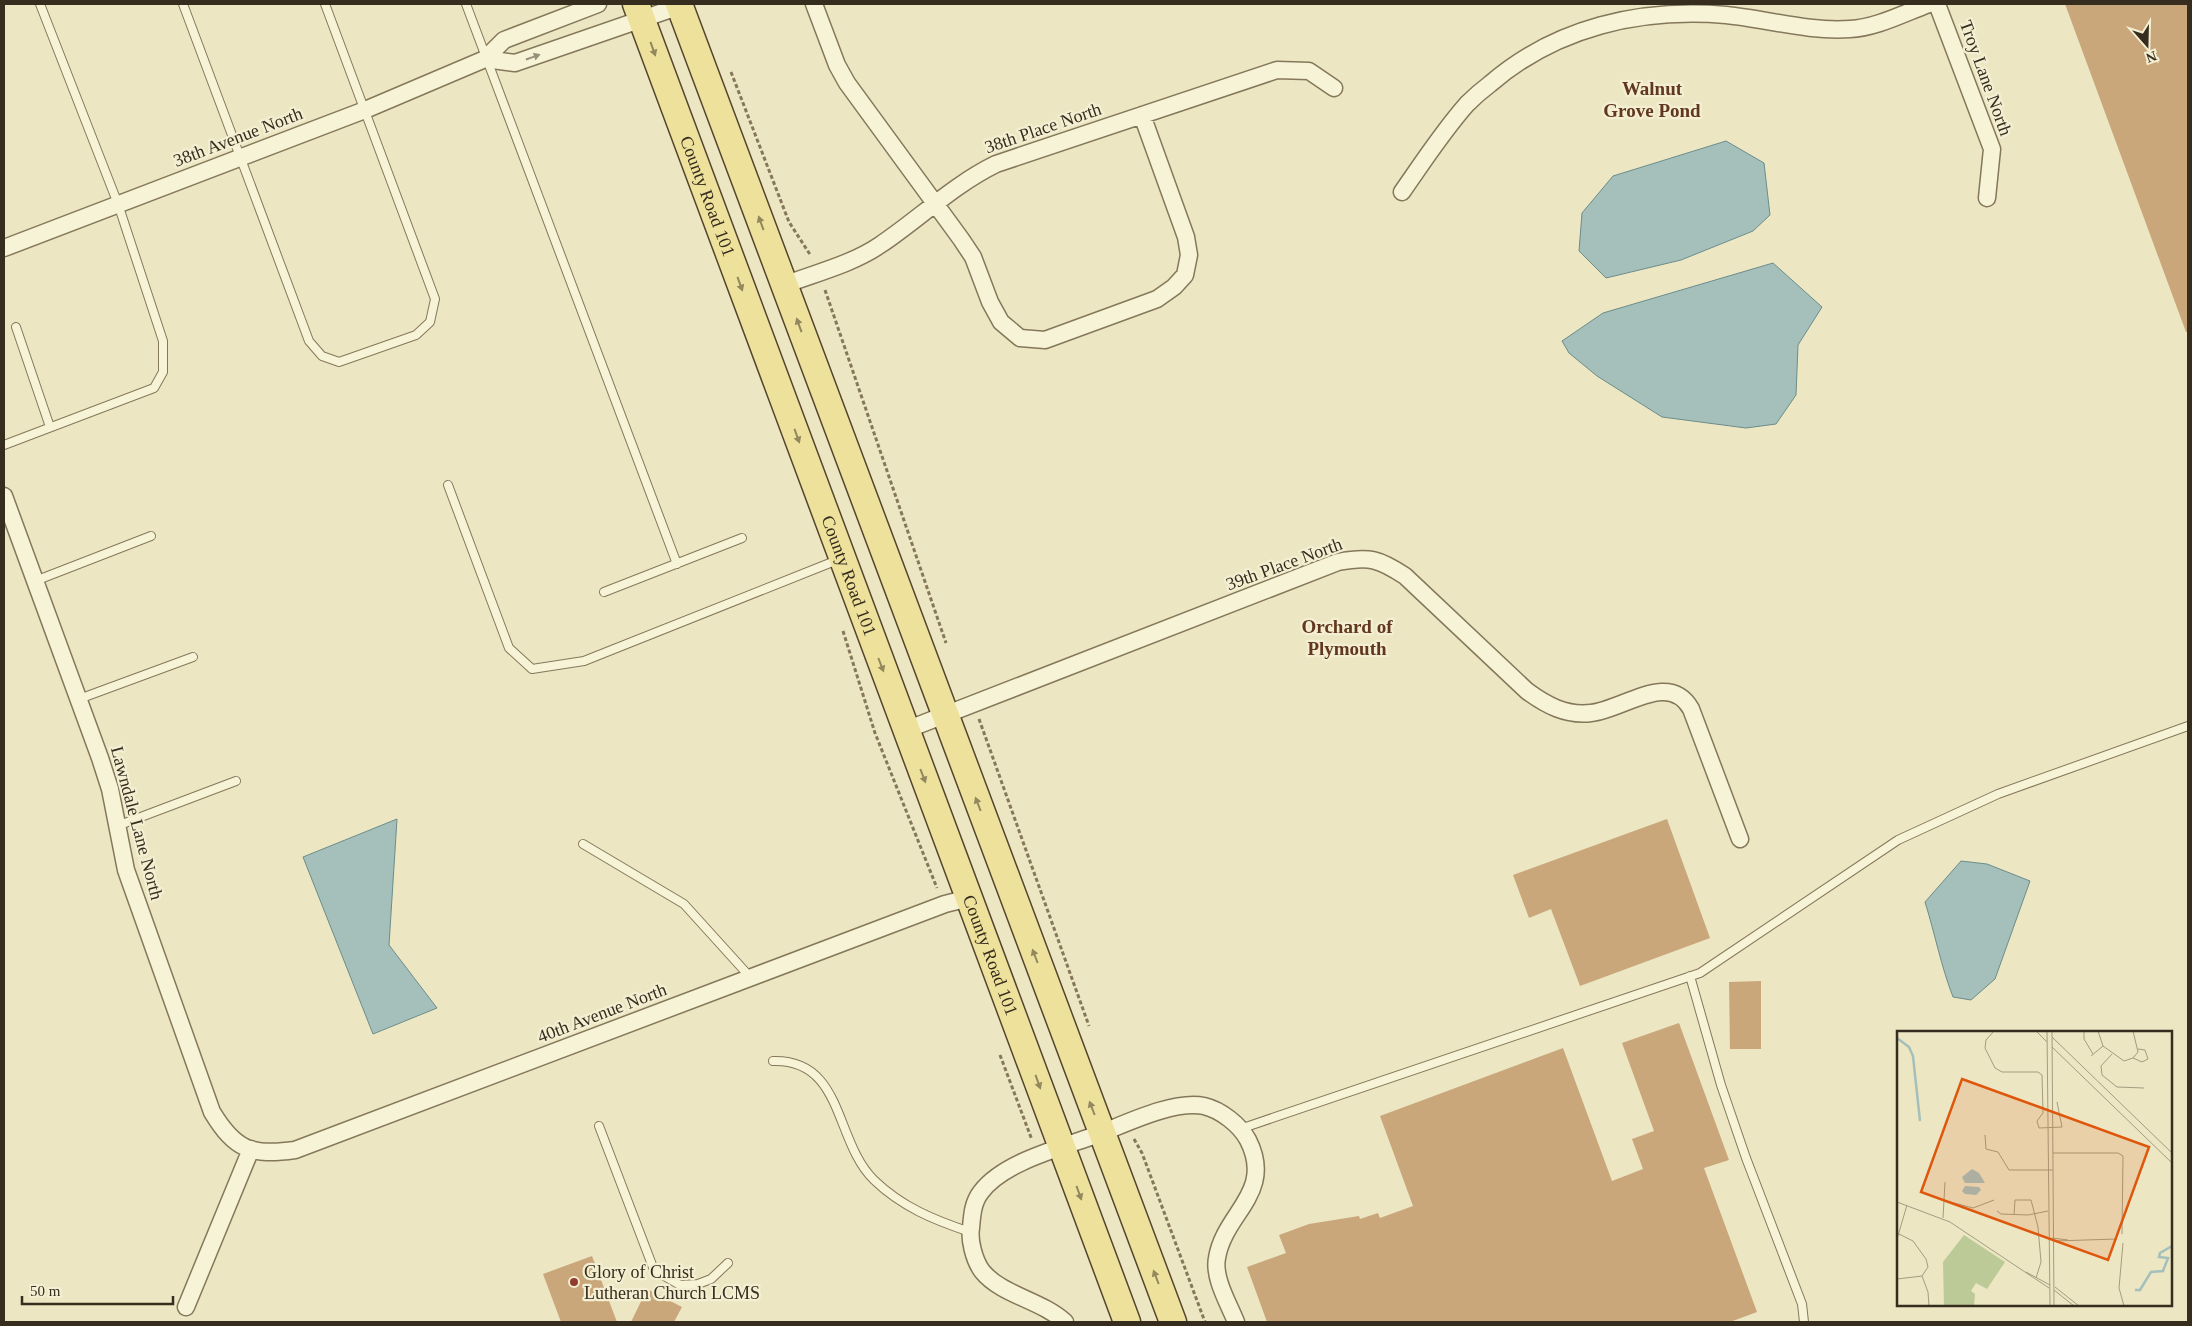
<svg xmlns="http://www.w3.org/2000/svg" width="2192" height="1326" font-family="Georgia,serif">
	<style>
		.water { fill: #a5bfbb; stroke: #6c8d8a }
		.building { fill: #c9a77a }
		.lines { fill: none; stroke-linecap: round; stroke-linejoin: round }
		.service-casing { stroke: #85785a; stroke-width: 10 }
		.minor-casing { stroke: #85785a; stroke-width: 19 }
		.primary-casing { stroke: #53462f; stroke-width: 29 }
		.path { stroke: #85785a; stroke-width: 3; stroke-dasharray: 4 2.5; stroke-linecap: butt }
		.service { stroke: #f7f3d6; stroke-width: 8 }
		.minor { stroke: #f7f3d6; stroke-width: 16 }
		.primary { stroke: #eee19c; stroke-width: 26 }
		.oneway { fill: #92875d }
		.oneway2 { fill: #96907a }
		.poi-dot { fill: #923c2d; stroke: #f4efd2; stroke-width: 2 }
		.labels { text-anchor: middle; dominant-baseline: central; stroke-width: 4.5; stroke-linejoin: round; paint-order: stroke }
		.street-label { font-size: 18px; fill: #362d1e; stroke: #f4efd2 }
		.poi-label { font-size: 18px; fill: #362d1e; stroke: #f4efd2; text-anchor: start }
		.neighbourhood-label { font-size: 19px; font-weight: bold; fill: #61371f; stroke: #f4efd2 }
		.inset-river { fill: none; stroke: #a5bfbb; stroke-width: 2.5 }
		.inset-road { fill: none; stroke: #a39c81; stroke-width: 1 }
		.view { fill: #df570d; fill-opacity: 0.15; stroke: #df570d; stroke-width: 2.5 }
		.inset-edge { fill: none; stroke: #362d1e; stroke-width: 2.5 }
	</style>
	<rect width="100%" height="100%" fill="#ece6c3"/>
	<!-- water -->
	<path class="water" d="M1726 141 1764 163 1770 215 1753 231 1681 260 1606 278 1579 251 1582 213 1613 176Z
		M1773 263 1822 307 1798 345 1796 395 1776 424 1746 428 1662 417 1597 376 1569 353 1562 341 1603 313Z
		M397 819 389 945 437 1008 373 1034 303 857Z
		M1961 861 1987 864 2030 881 1995 979 1971 1000 1953 997C1941 966 1935 934 1925 902Z"/>
	<!-- building -->
	<path class="building" d="M2065 4H2188V332H2186Z
		M1667 819 1710 938 1580 986 1551 909 1529 918 1513 875Z
		M1761 981V1049H1730L1729 982Z
		M1679 1023 1729 1160 1704 1168 1757 1312 1730 1322H1267L1247 1267 1286 1253 1279 1235 1309 1224 1359 1216 1360 1219 1378 1213 1380 1218 1413 1206 1380 1116 1563 1048 1612 1181 1643 1169 1632 1139 1654 1131 1622 1043Z
		M592 1256 617 1322H561L543 1274Z
		M647 1289 682 1307 674 1322H631Z"/>
	<g class="lines">
		<!-- service casing -->
		<g class="service-casing">
			<path id="service" d="M183 4 309 341 322 356 339 362 416 335 430 322 435 299 325 4
				M466 4 677 564
				M16 327 50 427
				M4 445 154 388 163 372V341L118 204 40 4
				M448 485 509 648 532 669 584 661 840 559
				M35 581 151 536
				M604 592 742 538
				M79 699 193 657
				M117 826 236 781
				M583 844 684 904 751 978
				M1690 976 1721 1085 1746 1158 1802 1304 1804 1322
				M773 1061C844 1059 834 1141 874 1180 902 1207 934 1220 970 1232
				M599 1126 654 1270 680 1285 698 1284 711 1279 728 1263
				M1240 1129 1700 973 1898 840 1998 794 2188 726"/>
		</g>
		<!-- minor casing -->
		<g class="minor-casing">
			<path id="minor" d="M814 4 837 65 847 83 961 239 973 257 990 302 1001 322 1020 338 1045 340 1157 299 1174 287 1185 275 1189 255 1186 237 1142 115
				M1937 4 1992 149 1987 198
				M485 59 515 63 680 6
				M1402 192C1423 162 1443 131 1467 104 1474 97 1482 90 1490 84 1556 27 1640 8 1726 15 1767 19 1808 32 1850 29 1876 28 1904 13 1929 4
				M4 248 365 110 485 59 504 40 598 4
				M784 285C816 273 852 264 880 245 919 219 953 185 996 164L1277 70 1309 71 1334 88
				M4 496 100 758 110 789 126 870 212 1112C235 1150 251 1156 295 1150L945 904 969 898
				M906 730 1338 562C1370 556 1379 559 1405 576L1527 691C1546 705 1566 716 1591 713 1623 710 1669 670 1691 709L1740 839
				M186 1307 251 1149
				M1065 1322C1041 1300 1001 1295 982 1271 974 1260 969 1240 971 1228 972 1215 973 1202 981 1192 1004 1161 1064 1147 1099 1134 1127 1123 1174 1100 1204 1106 1221 1110 1240 1125 1248 1140 1275 1193 1224 1213 1217 1258 1213 1278 1229 1304 1236 1322"/>
		</g>
		<!-- primary casing -->
		<g class="primary-casing">
			<g id="primary">
				<path id="s1" d="M636 4 1127 1322"/>
				<path d="M679 4 1173 1322"/>
			</g>
		</g>
		<!-- path -->
		<path class="path" d="M731 72 789 222 811 256
			M825 290 946 643
			M843 631 875 733 937 888
			M979 719 1089 1026
			M1000 1055 1032 1140
			M1134 1139 1142 1153 1205 1322"/>
		<!-- service -->
		<use href="#service" class="service"/>
		<!-- minor -->
		<use href="#minor" class="minor"/>
		<!-- primary -->
		<use href="#primary" class="primary"/>
	</g>
	<!-- one-way arrows -->
	<defs><path id="oneway-solid" d="M-6-.8H1V-3.2L6.5 0L1 3.2V.8H-6Z" transform="scale(1.25)"/></defs>
	<g class="oneway">
		<use href="#oneway-solid" transform="translate(653 49) rotate(70)"/>
		<use href="#oneway-solid" transform="translate(761 223) rotate(-110)"/>
		<use href="#oneway-solid" transform="translate(740 284) rotate(70)"/>
		<use href="#oneway-solid" transform="translate(799 325) rotate(-110)"/>
		<use href="#oneway-solid" transform="translate(797 436) rotate(70)"/>
		<use href="#oneway-solid" transform="translate(881 665) rotate(69)"/>
		<use href="#oneway-solid" transform="translate(923 776) rotate(69)"/>
		<use href="#oneway-solid" transform="translate(978 804) rotate(-111)"/>
		<use href="#oneway-solid" transform="translate(1035 956) rotate(-111)"/>
		<use href="#oneway-solid" transform="translate(1038 1082) rotate(70)"/>
		<use href="#oneway-solid" transform="translate(1092 1108) rotate(-111)"/>
		<use href="#oneway-solid" transform="translate(1079 1193) rotate(70)"/>
		<use href="#oneway-solid" transform="translate(1156 1277) rotate(-111)"/>
	</g>
	<use class="oneway2" href="#oneway-solid" transform="translate(533 57) rotate(-19)"/>
	<!-- markers -->
	<circle class="poi-dot" cx="574" cy="1282" r="5"/>
	<g class="labels">
		<!-- street labels -->
		<g class="street-label">
			<text transform="translate(1986 78) rotate(70)">Troy Lane North</text>
			<text transform="translate(1043 128) rotate(-19)">38th Place North</text>
			<text transform="translate(238 137) rotate(-21)">38th Avenue North</text>
			<text stroke="none"><textPath href="#s1" startOffset="205">County Road 101</textPath></text>
			<text transform="translate(1284 564) rotate(-20)">39th Place North</text>
			<text stroke="none"><textPath href="#s1" startOffset="610">County Road 101</textPath></text>
			<text transform="translate(137 823) rotate(75)">Lawndale Lane North</text>
			<text stroke="none"><textPath href="#s1" startOffset="1015">County Road 101</textPath></text>
			<text transform="translate(602 1013) rotate(-21)">40th Avenue North</text>
		</g>
		<!-- poi labels -->
		<g class="poi-label">
			<text x="584" y="1272">Glory of Christ<tspan x="584" dy="21">Lutheran Church LCMS</tspan></text>
		</g>
		<!-- neighbourhood labels -->
		<g class="neighbourhood-label">
			<text x="1652" y="88">Walnut<tspan x="1652" dy="22">Grove Pond</tspan></text>
			<text x="1347" y="626">Orchard of<tspan x="1347" dy="22">Plymouth</tspan></text>
		</g>
	</g>
	<!-- overview -->
	<g transform="translate(1897 1031)">
		<rect width="275" height="275" fill="#ece6c3"/>
		<path d="M67 204 108 231 90 258 79 252 74 260 78 263 77 275H47L46 231Z" fill="#bcca97"/>
		<path d="M75 138 82 142 88 152H68L65 146ZM68 155 82 156 84 159 79 164 68 163 65 160Z" fill="#a5bfbb"/>
		<path class="inset-river" d="M0 7 12 16 16 25 23 90M238 259H243L254 241 266 240 271 227 262 226 263 222 275 215"/>
		<path class="inset-road" d="M97 0 89 9 88 17 98 37 105 41H141L145 44 146 82 140 90 142 97 165 96 160 71M139 0 150 11M150 0 153 275M155 0 157 275M187 0V8L196 23M201 0 206 15 227 30 236 27 241 21 236 0M155 6 275 122M155 16 275 132M215 23 204 35 205 44 220 56 247 57M194 25 206 15M236 27 245 31 251 28 248 19 241 18M88 104 89 118 101 121 112 139H156M156 122H221L226 125 225 203M46 169 76 177 97 169M0 171 53 191 152 257M100 180 104 183 131 184 151 180M117 184 118 169H134L141 196 144 231 139 247M46 187 48 151M0 202 16 210 29 228 31 236 25 245M155 207 171 209M0 208 10 174M157 210 220 208M226 212 222 257 227 275M129 241 153 254M25 245 31 261 32 275M0 248 25 245M158 256 182 275M157 259 177 275"/>
		<path class="view" d="M65 48 252 116 211 229 24 161Z"/>
		<rect width="275" height="275" class="inset-edge"/>
	</g>
	<!-- border -->
	<rect width="2192" height="1326" fill="none" stroke="#362d1e" stroke-width="10"/>
	<!-- north arrow -->
	<g transform="translate(2147 45) rotate(160)" stroke="#f4efd2" stroke-width="4" paint-order="stroke">
	<path d="M0-4L9 19L0 12L-9 19Z" fill="#362d1e"/>
	<text y="-8" font-size="14" font-weight="bold" text-anchor="middle" fill="#362d1e">N</text>
	</g>
	<!-- scale -->
	<path d="M22 1296v8h151v-8" fill="none" stroke="#362d1e" stroke-width="2.5"/>
	<text x="30" y="1296" font-size="15" fill="#362d1e" stroke="#f4efd2" stroke-width="4" paint-order="stroke">50 m</text>
</svg>
